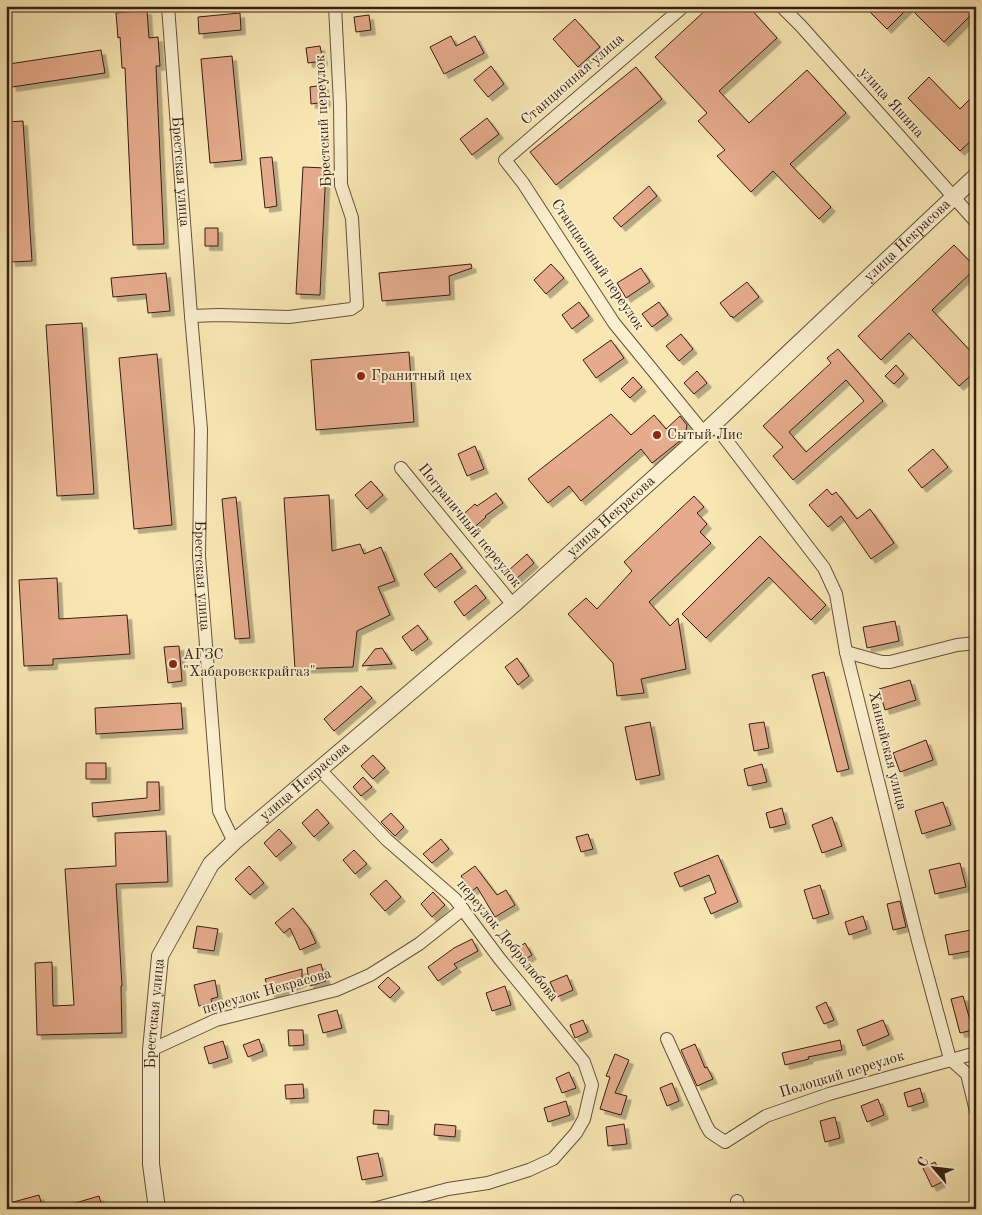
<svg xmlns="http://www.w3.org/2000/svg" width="982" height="1215" font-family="'Old Standard TT',serif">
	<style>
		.building { fill: #e5ab8c; stroke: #381d14; fill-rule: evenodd; filter: url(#shadow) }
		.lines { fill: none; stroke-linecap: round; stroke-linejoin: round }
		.minor-casing { stroke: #68503c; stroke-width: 14 }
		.tertiary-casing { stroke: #68503c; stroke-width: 18 }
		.minor { stroke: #faefce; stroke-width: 12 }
		.tertiary { stroke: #faefce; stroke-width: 16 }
		.poi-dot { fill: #8f2418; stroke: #faefce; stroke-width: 2 }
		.labels { text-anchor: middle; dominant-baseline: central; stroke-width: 4; stroke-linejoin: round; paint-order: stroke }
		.street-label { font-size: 15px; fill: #381d14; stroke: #faefce }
		.poi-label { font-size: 15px; fill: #381d14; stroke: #faefce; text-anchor: start }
	</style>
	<defs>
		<filter id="shadow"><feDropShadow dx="4.5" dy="4.5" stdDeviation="0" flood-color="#0004"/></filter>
	</defs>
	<rect width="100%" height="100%" fill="#f8e7b3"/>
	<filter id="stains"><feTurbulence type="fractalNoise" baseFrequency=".004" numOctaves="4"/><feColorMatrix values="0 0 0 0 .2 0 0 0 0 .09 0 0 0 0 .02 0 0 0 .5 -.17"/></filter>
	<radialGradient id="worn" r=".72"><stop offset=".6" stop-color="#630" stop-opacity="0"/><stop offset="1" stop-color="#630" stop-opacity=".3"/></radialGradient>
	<!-- building -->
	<path class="building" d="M710 6H748L777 38 719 91 749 123 807 70 846 113 790 164 831 207 819 219 773 171 751 192 717 156 725 150 698 121 707 113 655 57Z
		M864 6H968L974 12 944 42 909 7 887 29Z
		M147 10 149 38 158 37 160 66H156L164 244 133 245 125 68H122L120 37 118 38 116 13Z
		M240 13 241 30 199 34 198 17Z
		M369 15 371 30 356 32 354 17Z
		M575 19 600 47 578 67 553 39Z
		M451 36 456 46 475 36 484 53 444 74 430 47Z
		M320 46 323 61 308 63 306 48Z
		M101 50 105 73 12 87 9 64Z
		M232 56 242 160 210 163 201 59Z
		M491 66 504 84 488 97 474 80Z
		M636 67 662 99 556 185 530 152Z
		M929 77 960 109 976 93V136L960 151 908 98Z
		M324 85 326 102 311 104 310 87Z
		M487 118 499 134 472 155 460 139Z
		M23 121 32 261 11 262 6 195V122Z
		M272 157 277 206 265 208 260 158Z
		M303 167 326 168 320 295 296 294Z
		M649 186 657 196 621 227 613 218Z
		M205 228H218V246H205Z
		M954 245 976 268 932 310 976 357V371L959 386 909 333 881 360 858 336Z
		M471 264 472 268 449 276 450 295 382 301 379 273Z
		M551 264 564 278 546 294 534 280Z
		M641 268 650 282 626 298 617 283Z
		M166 273 170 311 148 313 146 294 113 297 111 278Z
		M747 282 759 297 733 318 732 316 731 317 720 303Z
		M579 302 589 316 572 329 562 315Z
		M659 302 668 315 652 327 642 314Z
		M82 323 94 494 57 496 46 325Z
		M681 334 693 349 679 361 666 346Z
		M611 340 624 358 596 378 583 360Z
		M838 349 883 401 793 480 773 456 783 447 763 426 831 363 827 358ZM846 380 864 401 806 452 789 432Z
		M409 352 414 422 316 430 311 360Z
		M157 354 172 525 134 529 119 358Z
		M896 365 904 374 894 384 885 376Z
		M697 371 707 383 694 394 684 383Z
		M633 377 642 387 630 398 621 389Z
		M611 414 631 435 654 415 666 429 680 416 687 425 685 437 652 463 641 449 581 501 569 486 548 503 528 479Z
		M475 446 484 469 467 476 458 454Z
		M933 449 948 467 922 488 908 470Z
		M371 481 383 495 367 509 355 495Z
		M827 489 832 495 836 492 857 519 870 509 894 543 871 559 841 516 828 527 809 505Z
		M496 493 503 503 485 516 486 517 470 531 459 518 475 504 477 506Z
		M329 495 332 551 360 544 364 554 381 547 395 581 378 587 390 615 357 631 353 667 295 669 284 498Z
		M694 496 704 507 697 513 707 524 700 532 711 543 649 602 670 626 678 618 686 669 641 679 644 693 617 696 613 663 568 614 586 598 597 609 632 571 624 562Z
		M236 497 250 638 235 639 222 499Z
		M760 536 826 605 811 620 769 577 706 638 682 614Z
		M451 553 462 568 435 588 424 574Z
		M527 554 534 563 516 579 509 570Z
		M57 578 59 619 127 615 130 654 53 659V665L24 666 19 580Z
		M476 585 486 598 464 616 454 602Z
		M895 621 899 641 867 648 863 627Z
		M418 625 428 639 412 651 402 637Z
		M179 646 182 681 168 683 164 647Z
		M382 648 392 664 362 666 375 649Z
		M517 658 529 676 518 685 505 667Z
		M824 672 849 769 837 772 812 675Z
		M910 680 916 700 885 710 879 689Z
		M361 686 372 698 334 731 324 719Z
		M181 703 183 729 96 734 95 708Z
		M650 722 660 775 636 780 625 727Z
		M764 722 769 748 754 751 749 724Z
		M926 740 933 760 900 772 893 753Z
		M373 755 385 768 373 779 361 766Z
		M86 763H106V779H86Z
		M762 764 767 782 748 786 744 769Z
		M363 777 372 787 361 796 353 787Z
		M147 782H159L160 810 93 817 92 803 147 798Z
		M943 802 951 825 922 834 915 811Z
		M782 808 786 824 770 828 766 813Z
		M317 809 329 823 314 837 302 823Z
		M391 813 404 827 395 836 381 822Z
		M832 817 842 846 822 853 812 825Z
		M279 829 292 843 276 857 264 843Z
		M166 831 168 882 116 884 122 986H121L122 1033 37 1035 35 963 52 962 53 1006 74 1005 65 869 116 866 115 833Z
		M588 834 593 849 581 852 576 837Z
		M441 839 449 849 432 863 423 854Z
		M354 850 367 864 355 874 343 860Z
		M718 855 738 902 711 914 704 898 716 893 709 875 680 887 674 873Z
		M960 863 966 887 935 894 929 870Z
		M249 866 264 883 250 895 235 879Z
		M475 866 497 895 506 890 515 905 495 917 477 887 472 891 461 876Z
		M386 880 401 897 385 911 370 894Z
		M820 885 829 914 813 919 804 890Z
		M433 892 445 905 432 917 421 904Z
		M900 901 906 927 893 930 887 904Z
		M293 908 309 928 316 943 300 950 290 928 284 933 275 923Z
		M863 916 867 929 849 935 845 922Z
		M197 926 218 929 214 951 193 948Z
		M976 929V950L949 955 945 935Z
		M472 939 478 951 454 964 457 968 438 981 428 967 454 948Z
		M525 943 532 955 519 963 512 952Z
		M321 964 326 981 310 986 307 968Z
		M302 969V982L271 995 265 979Z
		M567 975 573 990 557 997 550 982Z
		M388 977 400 988 390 998 378 987Z
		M215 980 218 997 211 999 212 1003 199 1006 194 985Z
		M505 986 511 1005 492 1011 486 993Z
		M963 996 973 1030 960 1033 951 999Z
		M826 1002 834 1020 824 1024 816 1007Z
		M337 1010 342 1028 323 1033 318 1015Z
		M583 1020 588 1032 575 1038 570 1025Z
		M883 1020 889 1035 863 1046 857 1030Z
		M288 1030H303L304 1045 289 1046Z
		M259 1039 263 1051 248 1057 243 1045Z
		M840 1040 842 1050 808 1057 809 1059 785 1065 782 1053Z
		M223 1041 228 1058 209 1064 204 1047Z
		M695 1044 705 1068 707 1067 713 1079 697 1086 681 1050Z
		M615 1054 629 1060 615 1093 627 1096 621 1115 600 1109 610 1077 606 1076Z
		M569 1072 576 1088 562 1093 556 1078Z
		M672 1083 679 1101 667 1106 660 1088Z
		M303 1084 304 1098 286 1099 285 1085Z
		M920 1088 924 1102 908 1107 904 1093Z
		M878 1099 884 1115 867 1122 861 1106Z
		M566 1101 570 1115 548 1122 544 1108Z
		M374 1110 389 1111 388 1125 373 1124Z
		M835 1117 840 1138 825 1142 820 1121Z
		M435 1124 456 1126 455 1137 434 1135Z
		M624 1124 627 1144 608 1146 606 1127Z
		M378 1153 383 1176 362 1180 357 1157Z
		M935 1162 944 1181 932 1187 923 1168Z
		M39 1195 43 1209H6V1204Z
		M99 1196 103 1209H65V1206Z"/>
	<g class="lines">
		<!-- minor casing -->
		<g class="minor-casing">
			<g id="minor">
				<path id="s1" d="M168 6 191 316 201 429 199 556 219 811 234 842"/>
				<path d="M684 6 505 160 523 183 614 323 704 433"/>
				<path d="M781 6 801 26 976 222"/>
				<path d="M191 316 219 315 289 317 351 309 357 305 352 218 341 185 340 105 335 6"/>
				<path d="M714 424 824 568 836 594 846 652 918 941 950 1059 967 1074 976 1111"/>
				<path d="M401 468 513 605"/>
				<path d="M846 652 882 662H890L957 645 976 643"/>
				<path d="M320 770 387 840 455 899 499 958 584 1062 592 1085 584 1119 576 1133 553 1159 529 1170 488 1183 448 1189 373 1209"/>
				<path d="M667 1039 706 1125 710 1132 725 1142 766 1116 829 1094 976 1053"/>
				<path d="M151 1050 216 1020 336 990 370 975 419 944 463 909"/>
				<path d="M737 1201 739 1209"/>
			</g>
		</g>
		<!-- tertiary casing -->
		<g class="tertiary-casing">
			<g id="tertiary">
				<path id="s2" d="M157 1209 151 1164V1050L160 956 211 864 234 842 513 605 704 433 976 176"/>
			</g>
		</g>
		<!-- minor -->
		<use href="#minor" class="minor"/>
		<!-- tertiary -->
		<use href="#tertiary" class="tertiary"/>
	</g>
	<!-- markers -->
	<g class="poi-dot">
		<circle cx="361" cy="376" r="5"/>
		<circle cx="657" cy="435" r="5"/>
		<circle cx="173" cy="664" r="5"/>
	</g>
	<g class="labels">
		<!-- street labels -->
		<g class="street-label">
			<text transform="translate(573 80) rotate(-41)">Станционная улица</text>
			<text transform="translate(891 103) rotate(48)">улица Яшина</text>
			<text transform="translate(324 121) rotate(-93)">Брестский переулок</text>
			<text stroke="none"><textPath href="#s1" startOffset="166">Брестская улица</textPath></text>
			<text stroke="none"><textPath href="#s2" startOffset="1294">улица Некрасова</textPath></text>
			<text transform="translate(597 265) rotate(56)">Станционный переулок</text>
			<text stroke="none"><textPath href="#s2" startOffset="889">улица Некрасова</textPath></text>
			<text transform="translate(469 526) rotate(51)">Пограничный переулок</text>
			<text stroke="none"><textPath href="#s1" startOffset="571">Брестская улица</textPath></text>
			<text transform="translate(887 751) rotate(76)">Ханкайская улица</text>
			<text stroke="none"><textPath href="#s2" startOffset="484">улица Некрасова</textPath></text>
			<text transform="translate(507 941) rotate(51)">переулок Добролюбова</text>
			<text transform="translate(267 992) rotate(-16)">переулок Некрасова</text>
			<text stroke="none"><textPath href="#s2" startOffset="196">Брестская улица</textPath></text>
			<text transform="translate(842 1075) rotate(-17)">Полоцкий переулок</text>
		</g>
		<!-- poi labels -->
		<g class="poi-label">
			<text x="371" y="376">Гранитный цех</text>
			<text x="667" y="435">Сытый Лис</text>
			<text x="183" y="655">АГЗС<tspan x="183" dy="17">"Хабаровсккрайгаз"</tspan></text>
		</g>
	</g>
	<!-- margin -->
	<rect width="982" height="1215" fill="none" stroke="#f8e7b3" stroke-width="25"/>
	<rect x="8" y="8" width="967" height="1200" fill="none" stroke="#381d14" stroke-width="2.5"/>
	<rect x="12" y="12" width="957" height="1190" fill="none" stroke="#381d14"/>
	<!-- north arrow -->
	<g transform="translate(934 1168) rotate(298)" stroke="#faefce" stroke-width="4" paint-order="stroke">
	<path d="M0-4L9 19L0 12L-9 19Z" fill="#381d14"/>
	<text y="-8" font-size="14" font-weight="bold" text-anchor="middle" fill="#381d14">С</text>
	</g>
	<rect width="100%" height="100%" filter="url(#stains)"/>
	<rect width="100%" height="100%" fill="url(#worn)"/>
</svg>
